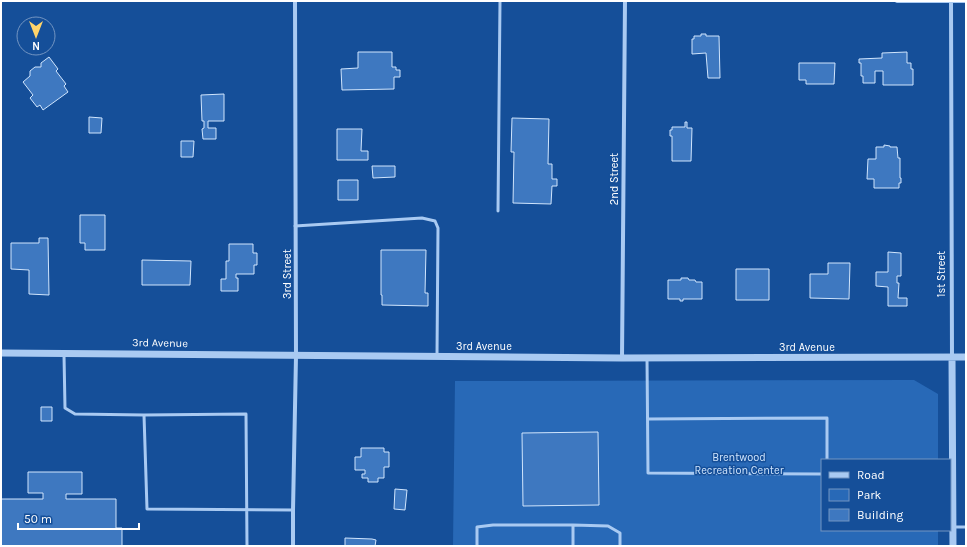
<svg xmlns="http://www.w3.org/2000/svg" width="967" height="547" font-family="Karla,sans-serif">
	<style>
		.green { fill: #2869b7 }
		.building { fill: #3e78c0; stroke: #d0e5fd }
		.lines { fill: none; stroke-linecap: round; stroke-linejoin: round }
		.service { stroke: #a9caf2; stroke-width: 3 }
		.minor { stroke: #a9caf2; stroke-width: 4 }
		.tertiary { stroke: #a9caf2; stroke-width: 7 }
		.labels { text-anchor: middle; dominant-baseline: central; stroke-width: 3; stroke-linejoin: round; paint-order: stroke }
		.street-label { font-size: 11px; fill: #fff; stroke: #154f99 }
		.park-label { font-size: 11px; fill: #d0e5fd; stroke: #154f99 }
	</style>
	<rect width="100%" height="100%" fill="#154f99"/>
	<!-- green -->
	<path class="green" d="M914 380 938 394V460H822V530H938V546H453L455 381Z"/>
	<!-- building -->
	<path class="building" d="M701 34H706V36H719L720 78H708L706 53 692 54V39H694V36H701Z
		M358 52H392V67H396V70H400V77H394V89L342 90 341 69 358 68Z
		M907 52V63H911V69H913V85H883V71H875V83H863V76H861V63H859V59L882 58V53Z
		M49 57 58 69 56 71 66 84 64 86 68 92 43 110 40 105 37 107 30 98 33 95 23 82 30 76V71L35 67H41V63Z
		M799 63H835L834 84H806V80H799Z
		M224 94V121H208V128H216V139H203L202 129 204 128V121H202L201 95Z
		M89 117 102 118 101 133H89Z
		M512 118 549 119 548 164H552V179H557V186H552L551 204 513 203 514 152H511Z
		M685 122H687V128H692L691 161H672V136H670V130H672V127H685Z
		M337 129H362L361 151H368V160H337Z
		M181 141H194L193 157H181Z
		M884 145 890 146V147H897L898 158H900V178H901V183H899V188H874V179H867L868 159H876V147H884Z
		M372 166H395V177L373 178Z
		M338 180H358V200H338Z
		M80 215H105V250H85V243H80Z
		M39 238H48L49 295 29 294V270L11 269V243H39Z
		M229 244H253V253H257V265H254V274H236V278H238V291H221V279H226V261H229Z
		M381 250H426L425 293H428V306L382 305V295H381Z
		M888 252 901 253V276H897V283H899L898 298H907V306H888V287L876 286V272H888Z
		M142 260 191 261 190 285H142Z
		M828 263H850L849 299 810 298V274H828Z
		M736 269H769V300H736Z
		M681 278H688L689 280H695L696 282H702V299H683V301H680V299H668V280H681Z
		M41 407H52V421H41Z
		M598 432 599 505 523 506 522 433Z
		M361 448H384V452H389V467H384V478H378V482H368V478H362V474H365V470H355V457H361Z
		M28 472H82V494H66V499H116V528H122V546H1V499H43V493H28Z
		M395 489 407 490 405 510 394 509Z
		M345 538 372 539 376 540 375 546H345Z"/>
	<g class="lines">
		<!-- service -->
		<path class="service" d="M498 211 500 1
			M295 226 422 218 435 221 438 228 437 356
			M64 355 65 408 75 414 144 415 147 509 293 510
			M647 358 648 473 822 474
			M144 415 246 414 247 546
			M648 419 827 418V460
			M573 525 608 526 620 533V546
			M953 527H966
			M477 546V527L493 525H573V546"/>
		<!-- minor -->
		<path class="minor" d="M897 1H966
			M951 1 952 357
			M622 358 625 1
			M293 546V510L296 356 295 1"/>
		<!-- tertiary -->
		<path class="tertiary" d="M1 353 622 358 966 357
			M952 357 953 546"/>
	</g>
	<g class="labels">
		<!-- street labels -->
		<g class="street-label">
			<text transform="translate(614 179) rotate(-90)">2nd Street</text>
			<text transform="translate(287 274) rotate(-90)">3rd Street</text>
			<text transform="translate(941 274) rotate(-90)">1st Street</text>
			<text transform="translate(160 343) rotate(1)">3rd Avenue</text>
			<text x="484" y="346">3rd Avenue</text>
			<text x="807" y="347">3rd Avenue</text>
		</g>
		<!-- park labels -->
		<g class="park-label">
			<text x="739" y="457">Brentwood<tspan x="739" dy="13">Recreation Center</tspan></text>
		</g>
	</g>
	<!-- border -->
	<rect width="967" height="547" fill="none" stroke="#ffffff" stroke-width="4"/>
	<!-- legend -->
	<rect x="821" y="459" width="130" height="72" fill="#154f99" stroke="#7395c2"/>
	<rect x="829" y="472" width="20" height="6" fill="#a9caf2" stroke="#7395c2"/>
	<text x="857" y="479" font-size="12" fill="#ffffff">Road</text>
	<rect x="829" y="489" width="20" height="12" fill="#2869b7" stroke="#7395c2"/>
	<text x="857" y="499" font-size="12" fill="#ffffff">Park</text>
	<rect x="829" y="509" width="20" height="12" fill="#3e78c0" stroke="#7395c2"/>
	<text x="857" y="519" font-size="12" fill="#ffffff">Building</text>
	<!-- north arrow -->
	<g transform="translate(36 36) rotate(180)"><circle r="19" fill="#154f99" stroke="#7395c2"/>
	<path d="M0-3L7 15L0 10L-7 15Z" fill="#ffd46a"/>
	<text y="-6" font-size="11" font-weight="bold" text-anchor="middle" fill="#ffffff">N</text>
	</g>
	<!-- scale -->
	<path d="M18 523v6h121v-6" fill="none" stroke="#ffffff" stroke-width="2"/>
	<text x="24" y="523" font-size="12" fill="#ffffff" stroke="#154f99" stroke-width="3" paint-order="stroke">50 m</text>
</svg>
